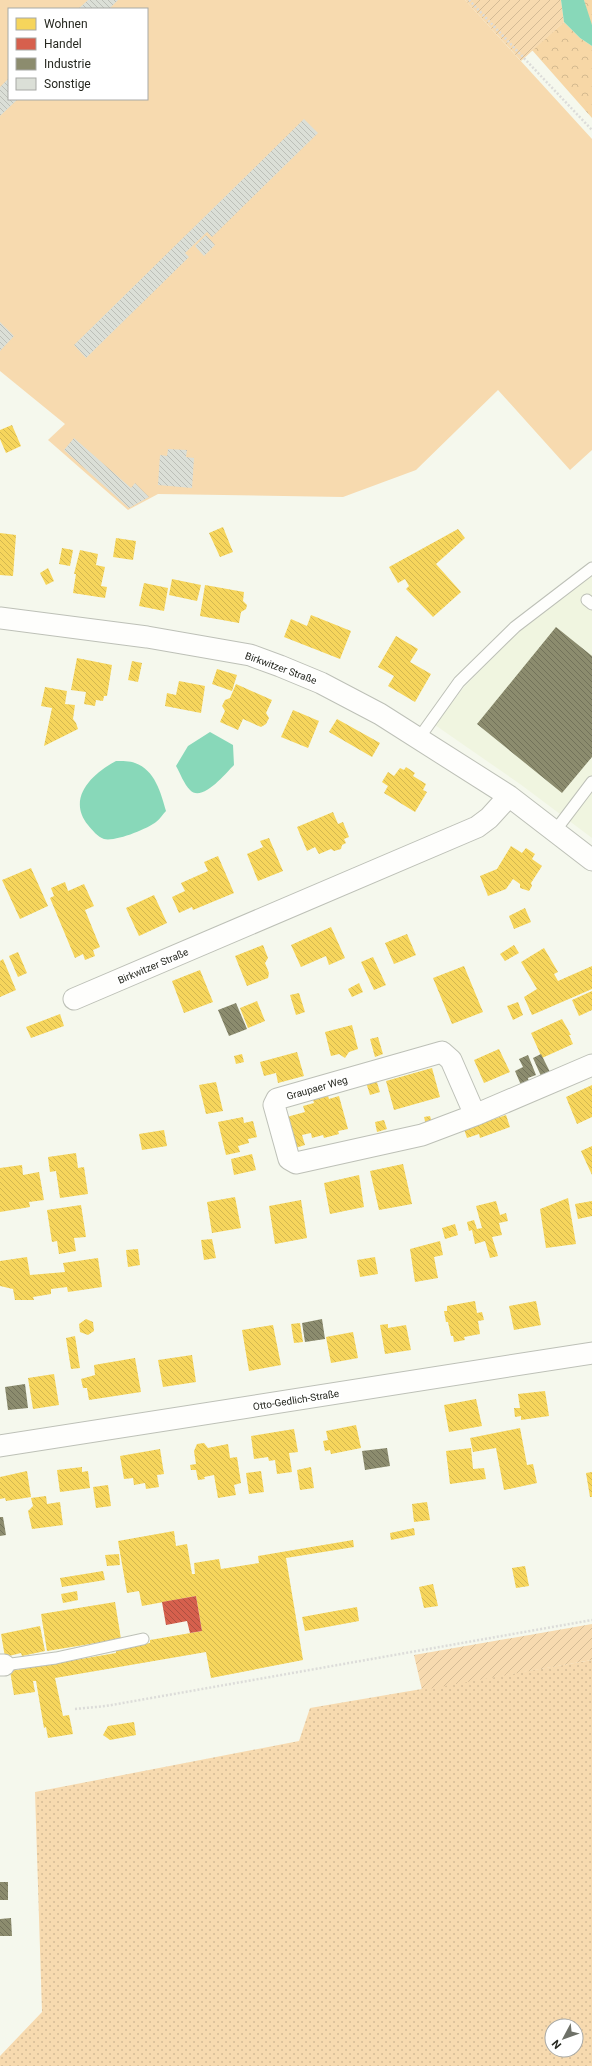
<svg xmlns="http://www.w3.org/2000/svg" width="592" height="2066" font-family="Roboto,sans-serif">
	<style>
		.built { fill: #f0f5e0 }
		.grass { fill: url(#grass-dots); fill-rule: evenodd }
		.forest { fill: url(#forest-crowns) }
		.garden { fill: url(#garden-furrows) }
		.pitch { fill: #f7daaf; fill-rule: evenodd }
		.water { fill: #88d8b9 }
		.homes { fill: url(#homes-back-hatch) }
		.shops { fill: url(#shops-back-hatch) }
		.industry { fill: url(#industry-back-hatch) }
		.building { fill: url(#building-back-hatch) }
		.lines { fill: none; stroke-linecap: round; stroke-linejoin: round }
		.lane-casing { stroke: #bdc0b7; stroke-width: 13 }
		.street-casing { stroke: #bdc0b7; stroke-width: 23 }
		.path { stroke: #dcdcd9; stroke-width: 2.5; stroke-dasharray: 2 2; stroke-linecap: butt }
		.lane { stroke: #fefefc; stroke-width: 11 }
		.street { stroke: #fefefc; stroke-width: 21 }
		.labels { text-anchor: middle; dominant-baseline: central; stroke-width: 4; stroke-linejoin: round; paint-order: stroke }
		.street-label { font-size: 10px; fill: #262820; stroke: #fff }
	</style>
	<defs>
		<pattern id="grass-dots" width="8" height="8" patternUnits="userSpaceOnUse"><rect width="8" height="8" fill="#f7daaf"/><path d="M2 2h.1M6 6h.1" fill="none" stroke="#d4bb96" stroke-width="1.8" stroke-linecap="round"/></pattern>
		<pattern id="forest-crowns" width="20" height="18" patternUnits="userSpaceOnUse"><rect width="20" height="18" fill="#f7d7a6"/><path d="M2 6a3 3 0 1 1 6 0M12 15a3 3 0 1 1 6 0" fill="none" stroke="#d4b98f"/></pattern>
		<pattern id="garden-furrows" width="10" height="10" patternUnits="userSpaceOnUse"><rect width="10" height="10" fill="#f7daaf"/><path d="M-1 1l2-2M0 10L10 0M9 11l2-2" fill="none" stroke="#d4bb96"/></pattern>
		<pattern id="homes-back-hatch" width="6" height="6" patternUnits="userSpaceOnUse"><rect width="6" height="6" fill="#f6d55c"/><path d="M-1 5l2 2M0 0l6 6M5-1l2 2" fill="none" stroke="#d3b750"/></pattern>
		<pattern id="shops-back-hatch" width="6" height="6" patternUnits="userSpaceOnUse"><rect width="6" height="6" fill="#d6604d"/><path d="M-1 5l2 2M0 0l6 6M5-1l2 2" fill="none" stroke="#ad4f40"/></pattern>
		<pattern id="industry-back-hatch" width="6" height="6" patternUnits="userSpaceOnUse"><rect width="6" height="6" fill="#8c8c6e"/><path d="M-1 5l2 2M0 0l6 6M5-1l2 2" fill="none" stroke="#72725a"/></pattern>
		<pattern id="building-back-hatch" width="6" height="6" patternUnits="userSpaceOnUse"><rect width="6" height="6" fill="#dbdfd7"/><path d="M-1 5l2 2M0 0l6 6M5-1l2 2" fill="none" stroke="#bcbfb8"/></pattern>
	</defs>
	<rect width="100%" height="100%" fill="#f5f8ed"/>
	<!-- built -->
	<path class="built" d="M592 573V838L520 784 435 725 464 687 516 634Z"/>
	<!-- grass -->
	<path class="grass" d="M592 1660V2066H0V2056L42 2012 35 1792 299 1741 310 1708ZM552 2026H576V2050H552Z"/>
	<!-- forest -->
	<path class="forest" d="M584 0H592V25L590 23Z
		M564 22 580 38 592 46V118L532 50Z"/>
	<!-- garden -->
	<path class="garden" d="M465 0H561L564 22 521 61Z
		M592 1624V1660L422 1690 414 1655Z"/>
	<!-- pitch -->
	<path class="pitch" d="M0 0H465L592 139V450L570 470 498 390 416 470 343 497 158 494 128 510 48 440 65 424 0 371ZM9 9H147V99H9Z"/>
	<!-- water -->
	<path class="water" d="M561 0H584L592 25V46L580 38 564 22Z
		M210 732 233 745 234 765C226 773 202 803 190 790 184 784 180 773 176 766L188 746Z
		M116 761C122 761 130 761 135 763 155 770 161 793 166 811 163 814 160 819 156 822 147 829 115 842 104 839 98 837 92 830 88 825 66 798 93 773 116 761Z"/>
	<!-- homes -->
	<path class="homes" d="M12 425 21 446 6 453 0 439V430Z
		M223 527 233 552 220 557 209 533Z
		M458 529 465 538 436 564 461 592 433 617 406 589 409 586 405 579 398 583 389 567Z
		M0 533 16 535 13 576 0 575Z
		M116 538 136 541 133 560 113 557Z
		M62 548 73 550 70 566 59 564Z
		M80 550 98 554 96 565 105 567 101 586 107 587 105 598 73 593 76 574H74Z
		M48 568 54 581 46 585 40 573Z
		M172 579 201 585 197 601 169 595Z
		M144 583 168 588 164 611 139 606Z
		M205 585 244 592 243 601 247 605 246 609 241 612 239 623 200 616Z
		M311 615 351 631 340 659 284 637 291 619 307 626Z
		M396 636 418 649 410 662 431 674 415 702 388 686 394 676 378 667Z
		M77 658 112 665 107 696H104L103 701 96 700 95 706 84 704 86 692 71 690Z
		M132 661 142 663 138 682 128 680Z
		M217 669 237 675 232 691 212 684Z
		M179 681 205 686 201 713 165 706 167 693 176 695Z
		M236 684 272 700 266 713 269 718 266 724 261 727 243 719 238 730 220 722 225 711 222 706 225 700 230 698Z
		M45 687 67 691 65 704 75 705 73 719 76 723 78 729 44 746 52 708 41 706Z
		M293 710 319 721 308 748 281 737Z
		M337 719 380 743 372 757 329 732Z
		M406 767 415 773 413 776 426 784 423 790 427 792 415 812 384 793 388 786 382 782 388 772 394 776 400 768 404 770Z
		M333 812 338 824 343 822 349 837 344 839 346 843 342 845 341 849 334 851 331 849 319 854 315 847 307 851 297 827Z
		M269 838 283 871 258 881 247 854 263 847 260 841Z
		M511 846 522 853 526 848 535 854 532 859 542 866 531 883 532 886 529 891 520 888V884L513 879 506 889 488 896 480 876 497 869Z
		M218 856 234 893 193 910 192 907 179 913 172 897 185 891 181 883 208 871 204 862Z
		M31 868 48 906 20 919 2 880Z
		M65 882 68 891 84 884 94 906 85 910 100 947 93 950 95 956 85 960 83 954 75 958 50 898 54 896 51 888Z
		M154 895 167 923 139 936 126 908Z
		M525 908 531 922 514 929 509 916Z
		M331 927 345 958 329 965 326 956 301 967 291 945Z
		M407 934 416 955 394 964 385 943Z
		M263 945 268 958 265 963 269 973 268 978 247 986 235 956Z
		M514 945 519 953 505 961 500 954Z
		M544 948 558 972 554 974 558 981 592 966V989L532 1015 524 997 537 989 521 962Z
		M18 952 27 973 18 977 9 956Z
		M373 957 386 985 374 990 361 962Z
		M3 959 16 990 0 997V961Z
		M464 966 483 1012 452 1024 433 978Z
		M200 970 213 1002 184 1013 172 981Z
		M359 983 363 992 352 997 348 989Z
		M592 991V1010L579 1016 572 1000Z
		M299 993 305 1012 296 1015 290 995Z
		M257 1001 265 1021 248 1028 240 1008Z
		M518 1002 523 1015 513 1020 507 1006Z
		M60 1014 64 1026 31 1038 26 1027Z
		M562 1019 571 1035H569L573 1044 542 1058 531 1033Z
		M352 1025 358 1049 349 1052 345 1058 339 1054 331 1056 325 1032Z
		M378 1037 383 1054 375 1057 370 1039Z
		M499 1049 510 1072 484 1083 474 1060Z
		M297 1052 304 1076 278 1083 276 1073 264 1076 260 1062Z
		M242 1054 244 1062 236 1064 234 1056Z
		M432 1068 440 1097 394 1110 386 1081Z
		M375 1076 380 1092 370 1095 365 1079Z
		M216 1082 223 1111 206 1114 199 1085Z
		M592 1085V1117L577 1124 566 1097Z
		M328 1096 329 1099 339 1096 348 1129 338 1131 339 1134 324 1138 323 1135 312 1138 311 1133 302 1135 305 1145 292 1149 283 1118 305 1112 303 1106 314 1103 313 1100Z
		M506 1115 510 1127 480 1138 479 1134 467 1138 464 1129Z
		M430 1116 432 1123 426 1125 424 1117Z
		M243 1117 244 1123 253 1121 257 1137 248 1139 249 1143 238 1146 240 1152 226 1155 218 1122Z
		M384 1120 387 1129 377 1132 375 1122Z
		M164 1130 167 1146 142 1150 139 1134Z
		M592 1146V1175L581 1151Z
		M76 1153 78 1168 84 1167 88 1194 60 1198 56 1171 50 1172 48 1157Z
		M252 1154 256 1170 234 1175 231 1159Z
		M403 1164 412 1204 379 1210 370 1171Z
		M22 1165 23 1175 39 1172 44 1200 29 1202 30 1207 0 1212V1168Z
		M359 1175 364 1207 330 1214 324 1183Z
		M235 1197 241 1228 212 1233 207 1202Z
		M568 1198 576 1244 546 1248 540 1209Z
		M301 1200 307 1238 275 1244 269 1206Z
		M496 1201 500 1215 506 1213 508 1221 499 1223 502 1235 492 1237 498 1256 490 1258 485 1241 475 1244 472 1230 469 1231 467 1222 474 1220 477 1229 482 1228 476 1206Z
		M592 1201V1216L578 1219 575 1204Z
		M81 1205 86 1237 74 1238 76 1251 59 1254 57 1241 52 1242 47 1210Z
		M455 1224 458 1235 445 1239 442 1228Z
		M212 1239 216 1258 204 1260 201 1240Z
		M440 1241 443 1255 434 1257 438 1278 415 1282 410 1249Z
		M138 1249 140 1265 128 1267 126 1250Z
		M27 1257 30 1275 65 1272 63 1263 98 1258 102 1287 68 1292 67 1287 51 1289V1294L33 1297 34 1300H15L13 1289 0 1286V1261Z
		M375 1257 378 1274 360 1277 357 1260Z
		M475 1301 477 1313 482 1312 484 1320 478 1321 480 1334 464 1337 465 1340 454 1342 453 1336H451L448 1322H446L444 1311H447V1306Z
		M536 1301 541 1325 514 1330 509 1306Z
		M86 1319 93 1322 94 1331 88 1335 80 1332 79 1324Z
		M300 1323 303 1342 294 1343 291 1324Z
		M388 1324V1328L406 1325 411 1350 385 1354 380 1325Z
		M273 1325 281 1365 249 1371 242 1330Z
		M353 1332 358 1358 331 1363 326 1337Z
		M75 1336 80 1368 71 1369 66 1338Z
		M192 1355 196 1382 163 1387 158 1360Z
		M135 1358 141 1392 89 1400 87 1388H83L81 1379 95 1375 94 1365Z
		M54 1374 59 1405 33 1409 28 1378Z
		M545 1391 549 1416 521 1420V1416L515 1417 514 1408H520L518 1394Z
		M476 1399 482 1426 449 1432 444 1405Z
		M356 1425 361 1448 331 1454 330 1450 325 1451 323 1441 328 1440 326 1431Z
		M520 1428 527 1465 533 1464 537 1483 504 1490 496 1448 473 1452 470 1438Z
		M294 1429 298 1452 289 1453 292 1472 277 1474 275 1460 269 1461 268 1457 254 1459 251 1436Z
		M204 1443 208 1448 228 1444 230 1458 237 1457 241 1483 234 1485 236 1495 218 1498 214 1475 204 1477 205 1479 198 1480 196 1470H191L190 1465 196 1464 194 1451 197 1444Z
		M471 1448 473 1469 484 1468 486 1479 450 1484 446 1451Z
		M160 1449 164 1474 157 1475 159 1487 146 1489 145 1483 134 1485 133 1478 124 1479 120 1456Z
		M82 1467V1472L88 1471 90 1488 60 1492 57 1470Z
		M311 1467 314 1488 300 1490 297 1470Z
		M27 1471 31 1497 6 1501 5 1498 0 1499V1477Z
		M261 1471 264 1492 249 1494 246 1473Z
		M592 1472V1497H590L586 1473Z
		M108 1485 111 1506 96 1508 93 1487Z
		M46 1496 47 1504 60 1502 63 1525 32 1529 28 1511 33 1506 31 1498Z
		M427 1502 430 1520 414 1522 412 1504Z
		M414 1528 415 1535 391 1540 390 1533Z
		M174 1531 176 1546 187 1544 192 1574H195L194 1563 219 1559 221 1569 259 1563 258 1556 353 1540 354 1547 286 1558 303 1660 211 1678 206 1652 55 1678 63 1716 69 1715 73 1734 48 1738 46 1727 44 1728 36 1681H33L35 1692 14 1695 10 1671 116 1653V1649L150 1643V1640L202 1631 196 1596 142 1606 139 1591 127 1593 118 1541Z
		M119 1554 120 1565 107 1566 105 1555Z
		M525 1566 529 1586 516 1588 512 1568Z
		M103 1571 105 1580 62 1587 60 1578Z
		M433 1584 438 1606 424 1608 419 1587Z
		M77 1591 78 1600 63 1603 61 1594Z
		M115 1602 121 1639 47 1651 41 1614Z
		M357 1607 359 1621 305 1631 302 1617Z
		M40 1626 45 1651 22 1656 21 1653 5 1657 1 1634Z
		M134 1722 136 1735 110 1740 103 1735 108 1726Z"/>
	<!-- shops -->
	<path class="shops" d="M196 1596 202 1631 190 1633 187 1621 166 1625 162 1602Z"/>
	<!-- industry -->
	<path class="industry" d="M556 627 592 656V757L562 793 477 724Z
		M236 1003 247 1029 229 1036 218 1010Z
		M541 1054 550 1072 541 1076 533 1058Z
		M528 1055 536 1075 528 1078 529 1082 521 1085 515 1071 523 1067 519 1059Z
		M322 1319 325 1339 305 1342 302 1323Z
		M25 1384 28 1408 8 1410 5 1387Z
		M387 1448 390 1466 365 1470 362 1451Z
		M0 1517H3L6 1535 0 1536Z
		M0 1882H8V1900H0Z
		M11 1918 12 1936H0V1919Z"/>
	<!-- building -->
	<path class="building" d="M88 0H118L109 9H78Z
		M9 78V99H18L0 116V87Z
		M304 119 318 133 212 237 207 232 185 253 189 257 86 358 74 345Z
		M206 235 215 245 204 256 195 246Z
		M0 322 14 336 0 351Z
		M74 438 131 488 135 483 149 497 129 508 64 450Z
		M168 449 187 450 186 457 194 458 192 488 158 485 160 455 167 456Z"/>
	<g class="lines">
		<!-- lane casing -->
		<g class="lane-casing">
			<path id="lane" d="M587 600 592 604
				M419 738 459 682 515 627 592 568
				M555 831 592 782
				M4 1665 56 1658 143 1639"/>
		</g>
		<!-- street casing -->
		<g class="street-casing">
			<path id="street" d="M0 618 147 637 250 655 280 666 321 683 380 714 509 796 592 860
				M74 999 477 827 489 818 509 796
				M475 1115 451 1060 442 1052 277 1099 274 1105 289 1159 296 1163 422 1135 475 1115 592 1065
				M0 1446 592 1353
				M0 1665H4"/>
		</g>
		<!-- path -->
		<path class="path" d="M469 0 592 130
			M75 1709 106 1706 592 1620"/>
		<!-- lane -->
		<use href="#lane" class="lane"/>
		<!-- street -->
		<use href="#street" class="street"/>
	</g>
	<g class="labels">
		<!-- street labels -->
		<g class="street-label">
			<text transform="translate(281 668) rotate(20)">Birkwitzer Straße</text>
			<text transform="translate(153 966) rotate(-23)">Birkwitzer Straße</text>
			<text transform="translate(317 1088) rotate(-16)">Graupaer Weg</text>
			<text transform="translate(296 1400) rotate(-9)">Otto-Gedlich-Straße</text>
		</g>
	</g>
	<!-- legend -->
	<rect x="8" y="8" width="140" height="92" fill="#ffffff" stroke="#a8a9a6"/>
	<rect x="16" y="18" width="20" height="12" fill="#f6d55c" stroke="#a8a9a6"/>
	<text x="44" y="28" font-size="12" fill="#262820">Wohnen</text>
	<rect x="16" y="38" width="20" height="12" fill="#d6604d" stroke="#a8a9a6"/>
	<text x="44" y="48" font-size="12" fill="#262820">Handel</text>
	<rect x="16" y="58" width="20" height="12" fill="#8c8c6e" stroke="#a8a9a6"/>
	<text x="44" y="68" font-size="12" fill="#262820">Industrie</text>
	<rect x="16" y="78" width="20" height="12" fill="#dbdfd7" stroke="#a8a9a6"/>
	<text x="44" y="88" font-size="12" fill="#262820">Sonstige</text>
	<!-- north arrow -->
	<g transform="translate(564 2038) rotate(229)"><circle r="19" fill="#ffffff" stroke="#a8a9a6"/>
	<path d="M0-3L7 15L0 10L-7 15Z" fill="#6e7168"/>
	<text y="-6" font-size="11" font-weight="bold" text-anchor="middle" fill="#262820">N</text>
	</g>
</svg>
